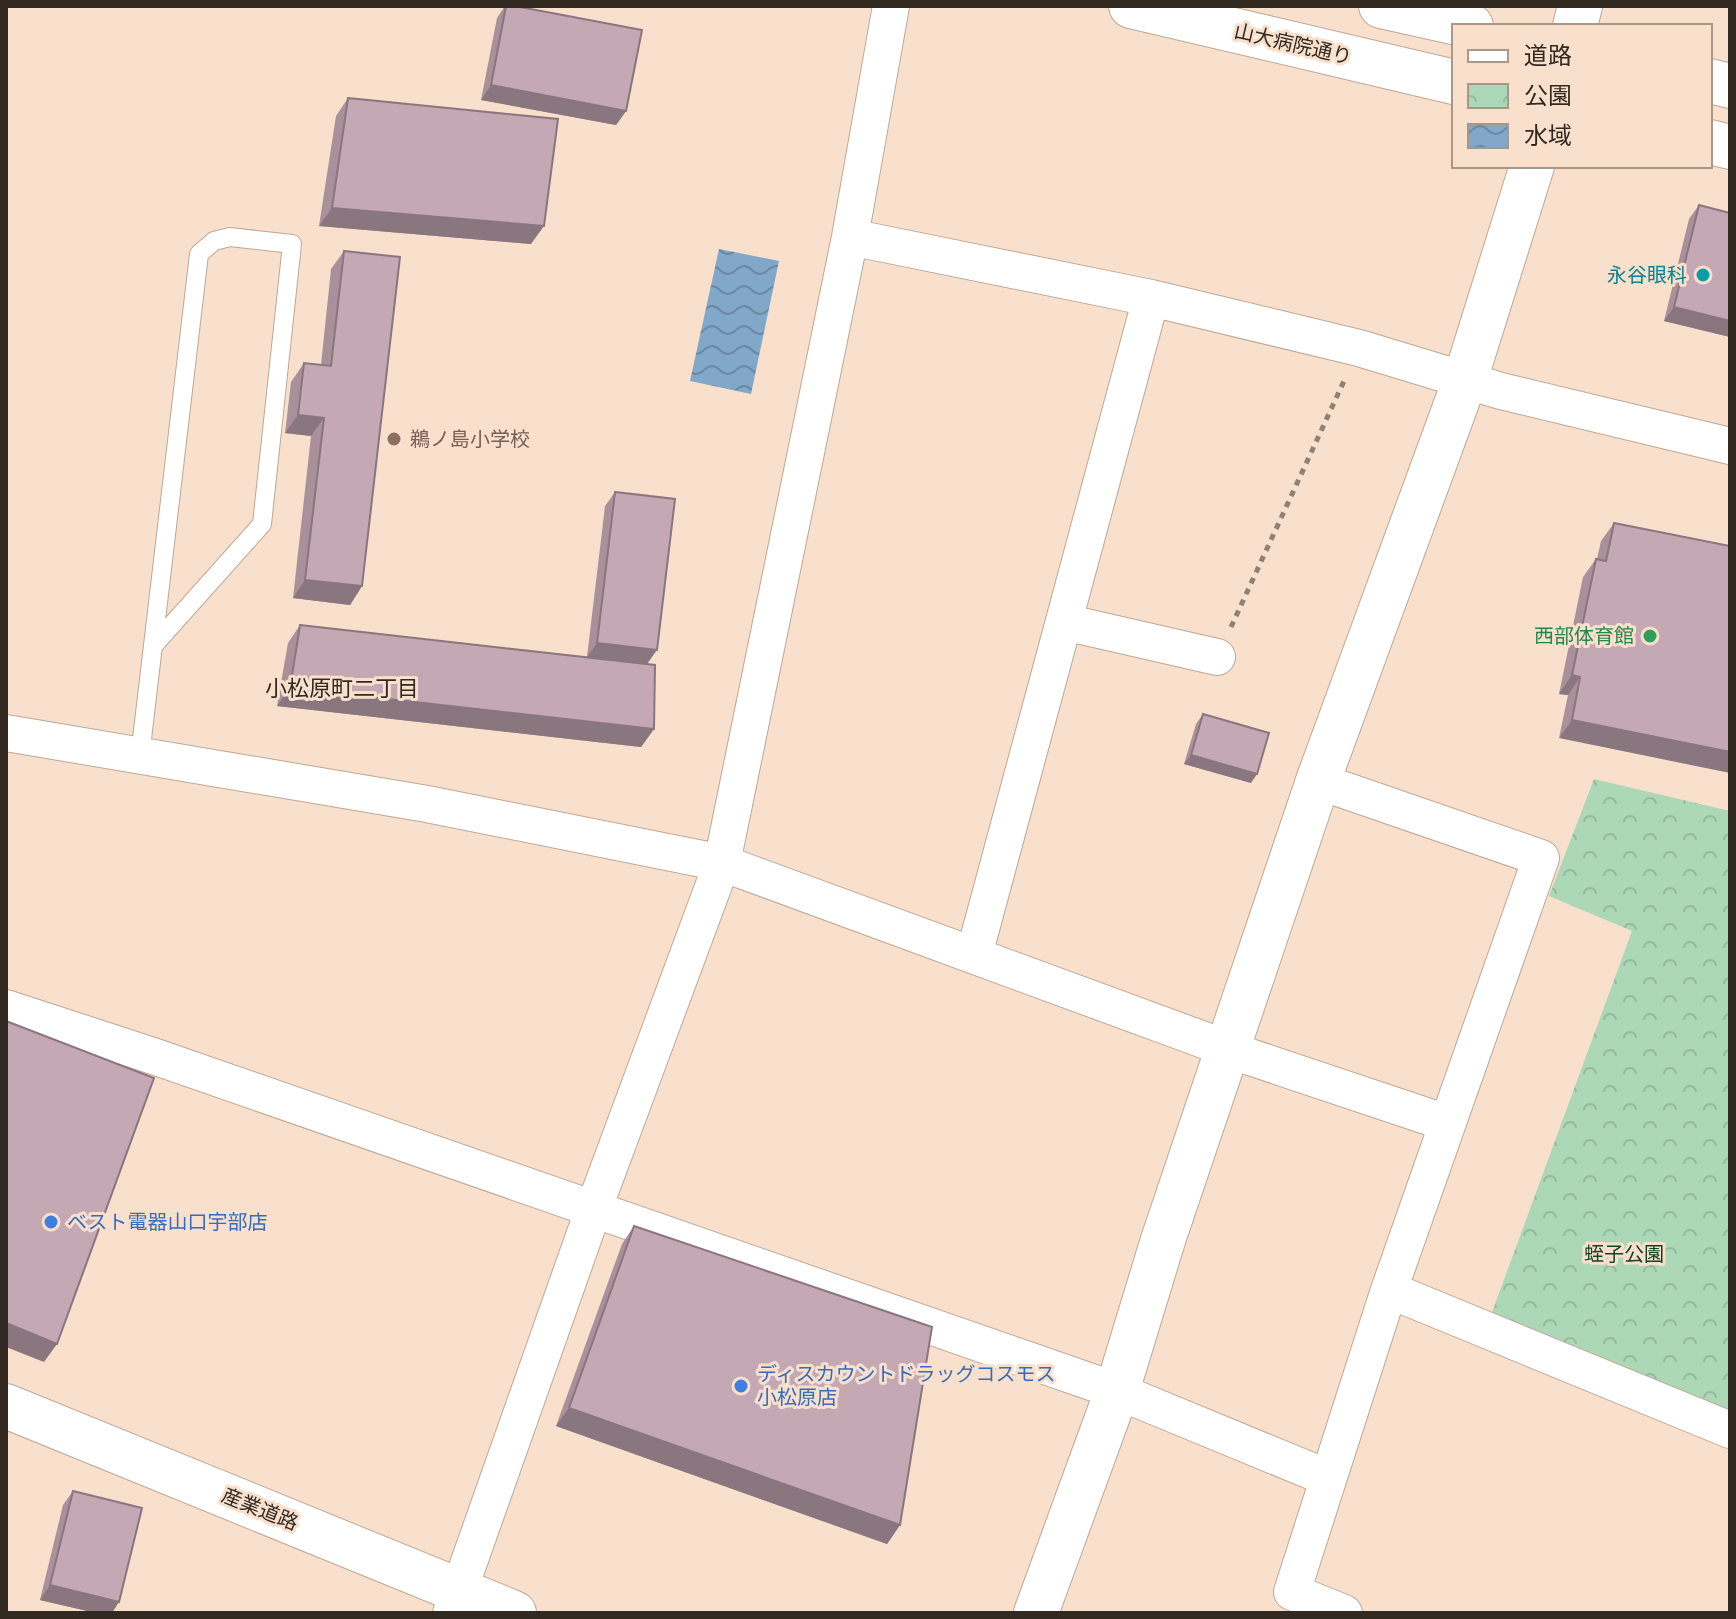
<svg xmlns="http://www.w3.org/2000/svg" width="1736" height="1619" font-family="Poppins,'Noto Sans JP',sans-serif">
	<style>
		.park { fill: url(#park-crowns) }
		.water { fill: url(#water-waves) }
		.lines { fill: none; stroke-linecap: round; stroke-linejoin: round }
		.lane-casing { stroke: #bea795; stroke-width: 20 }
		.street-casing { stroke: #bea795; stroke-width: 38 }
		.secondary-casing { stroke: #bea795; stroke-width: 46 }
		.path { stroke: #918174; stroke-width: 5; stroke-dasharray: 6 6; stroke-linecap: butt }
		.lane { stroke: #fff; stroke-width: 18 }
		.street { stroke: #fff; stroke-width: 36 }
		.secondary { stroke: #fff; stroke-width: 44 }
		.wall { fill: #a9909b }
		.shaded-wall { fill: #89767e }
		.building { fill: #c4a8b4; stroke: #89767e; stroke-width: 2 }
		.culture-dot { fill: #0f9aa8; stroke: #f8e0cd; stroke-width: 3 }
		.education-dot { fill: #8d6e63; stroke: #f8e0cd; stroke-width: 3 }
		.leisure-dot { fill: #2e9e5b; stroke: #f8e0cd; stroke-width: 3 }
		.shop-dot { fill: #3f7fe0; stroke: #f8e0cd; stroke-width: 3 }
		.labels { text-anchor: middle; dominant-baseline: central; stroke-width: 6; stroke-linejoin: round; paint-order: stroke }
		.street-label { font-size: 20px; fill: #322921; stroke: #f8e0cd }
		.culture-label { font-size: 20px; fill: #0d838f; stroke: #f8e0cd; text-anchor: end }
		.education-label { font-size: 20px; fill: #785e54; stroke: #f8e0cd; text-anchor: start }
		.leisure-label { font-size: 20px; fill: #27864d; stroke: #f8e0cd; text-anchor: end }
		.shop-label { font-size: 20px; fill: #366cbe; stroke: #f8e0cd; text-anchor: start }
		.park-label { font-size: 20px; fill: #114222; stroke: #f8e0cd }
		.neighbourhood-label { font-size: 22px; fill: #322921; stroke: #f8e0cd }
	</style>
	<defs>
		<pattern id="park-crowns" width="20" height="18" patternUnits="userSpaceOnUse" patternTransform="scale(2)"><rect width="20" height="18" fill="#add8b7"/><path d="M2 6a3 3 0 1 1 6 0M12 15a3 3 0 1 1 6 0" fill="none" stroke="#95b99d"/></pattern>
		<pattern id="water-waves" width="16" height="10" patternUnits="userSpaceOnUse" patternTransform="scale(2)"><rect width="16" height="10" fill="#81a7c9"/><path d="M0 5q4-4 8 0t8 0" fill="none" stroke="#6a88a3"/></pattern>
	</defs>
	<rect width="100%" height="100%" fill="#f8e0cd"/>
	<!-- park -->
	<path class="park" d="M1594 779 1730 811V1411L1491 1315 1632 931 1549 896Z"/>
	<!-- water -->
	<path class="water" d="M719 249 779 261 751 394 690 381Z"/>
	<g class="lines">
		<!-- lane casing -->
		<g class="lane-casing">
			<path id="lane" d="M140 756 199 254 214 241 230 237 292 244 262 524 153 646"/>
		</g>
		<!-- street casing -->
		<g class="street-casing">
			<path id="street" d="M850 237 1151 298 1359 348 1501 391 1730 446
				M1064 622 1217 657
				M6 733 427 804 722 863 1250 1057 1447 1123
				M1318 781 1541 858 1389 1290 1292 1592 1344 1613
				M974 955 1151 298
				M6 1008 156 1057 1117 1391 1328 1478
				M1389 1290 1730 1430
				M451 1613 594 1208 722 863 850 237 891 6"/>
		</g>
		<!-- secondary casing -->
		<g class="secondary-casing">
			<path id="secondary" d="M1131 6 1454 82
				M1381 6 1471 26
				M1575 26 1580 6
				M1710 81 1730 86
				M1710 142 1730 147
				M6 1406 514 1613
				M1036 1613 1117 1391 1163 1240 1318 781 1465 380 1532 166"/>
		</g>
		<!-- path -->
		<path class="path" d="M1231 627 1344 381"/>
		<!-- lane -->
		<use href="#lane" class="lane"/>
		<!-- street -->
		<use href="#street" class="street"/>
		<!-- secondary -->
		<use href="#secondary" class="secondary"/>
	</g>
	<!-- wall -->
	<path class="wall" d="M505 6H515L626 111 616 125 481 100 497 18Z
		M348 98 531 244 319 226 336 116Z
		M1699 205 1730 213V337L1664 321 1689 219Z
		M344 251 362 586 350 605 293 598 311 436 285 433 291 382 304 363 321 365 331 269Z
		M615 492 647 664 654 729 641 747 277 706 288 643 300 625 587 657 605 506Z
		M1614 523 1730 546 1559 738 1568 695 1559 694 1583 577 1596 559H1597L1601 541Z
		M1203 714 1251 783 1184 764 1196 724Z
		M634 1226 900 1525 887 1544 556 1426 622 1244Z
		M73 1491 112 1613H96L40 1600 63 1505Z"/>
	<!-- shaded-wall -->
	<path class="shaded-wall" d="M491 85 626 111 616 125 481 100Z
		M332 208 544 226 531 244 319 226Z
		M1674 307 1730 321V337L1664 321Z
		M298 415 324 418 311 436 285 433Z
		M305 580 362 586 350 605 293 598Z
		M597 643 657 650 647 664 587 657Z
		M1572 675 1580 677 1568 695 1559 694Z
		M290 688 654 729 641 747 277 706Z
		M1572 720 1730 752V773L1559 738Z
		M1191 755 1257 774 1251 783 1184 764Z
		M6 1323 57 1344 44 1362 6 1347Z
		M569 1408 900 1525 887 1544 556 1426Z
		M50 1585 119 1602 112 1613H96L40 1600Z"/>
	<!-- building -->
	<path class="building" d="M506 6H515L642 30 626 111 491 85Z
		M348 98 558 119 544 226 332 208Z
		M1699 205 1730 213V321L1674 307Z
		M344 251 400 257 362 586 305 580 324 418 298 415 304 363 331 366Z
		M615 492 675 499 657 650 597 643Z
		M1614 523 1730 546V752L1572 720 1580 677 1572 675 1596 559 1606 561Z
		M300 625 655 665 654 729 290 688Z
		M1203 714 1269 733 1257 774 1191 755Z
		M6 1021 154 1078 57 1344 6 1323Z
		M634 1226 932 1327 900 1525 569 1408Z
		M73 1491 142 1508 119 1602 50 1585Z"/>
	<!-- markers -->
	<circle class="culture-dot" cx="1703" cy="275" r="8"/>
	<circle class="education-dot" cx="394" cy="439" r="8"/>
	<circle class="leisure-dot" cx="1650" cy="636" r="8"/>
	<g class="shop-dot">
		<circle cx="51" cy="1222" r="8"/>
		<circle cx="741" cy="1386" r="8"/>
	</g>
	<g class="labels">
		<!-- street labels -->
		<g class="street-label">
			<text transform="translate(1293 44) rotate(13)">山大病院通り</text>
			<text transform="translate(260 1509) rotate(22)">産業道路</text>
		</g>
		<!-- culture labels -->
		<g class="culture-label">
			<text x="1687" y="275">永谷眼科</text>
		</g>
		<!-- education labels -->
		<g class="education-label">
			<text x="410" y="439">鵜ノ島小学校</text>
		</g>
		<!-- leisure labels -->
		<g class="leisure-label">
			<text x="1634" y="636">西部体育館</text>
		</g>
		<!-- shop labels -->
		<g class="shop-label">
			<text x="67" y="1222">ベスト電器山口宇部店</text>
			<text x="757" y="1374">ディスカウントドラッグコスモス<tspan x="757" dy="23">小松原店</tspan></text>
		</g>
		<!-- park labels -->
		<g class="park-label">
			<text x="1624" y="1254">蛭子公園</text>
		</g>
		<!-- neighbourhood labels -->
		<g class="neighbourhood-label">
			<text x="342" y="688">小松原町二丁目</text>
		</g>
	</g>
	<!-- border -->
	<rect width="1736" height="1619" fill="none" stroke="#322921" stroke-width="16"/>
	<!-- legend -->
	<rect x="1452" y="24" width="260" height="144" fill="#f8e0cd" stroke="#a99788" stroke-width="2"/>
	<rect x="1468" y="50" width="40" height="12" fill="#ffffff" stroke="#a99788" stroke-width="2"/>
	<text x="1524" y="64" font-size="24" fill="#322921">道路</text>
	<rect x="1468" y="84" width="40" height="24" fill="url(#park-crowns)" stroke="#a99788" stroke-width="2"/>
	<text x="1524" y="104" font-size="24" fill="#322921">公園</text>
	<rect x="1468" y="124" width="40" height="24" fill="url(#water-waves)" stroke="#a99788" stroke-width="2"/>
	<text x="1524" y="144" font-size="24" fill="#322921">水域</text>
</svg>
